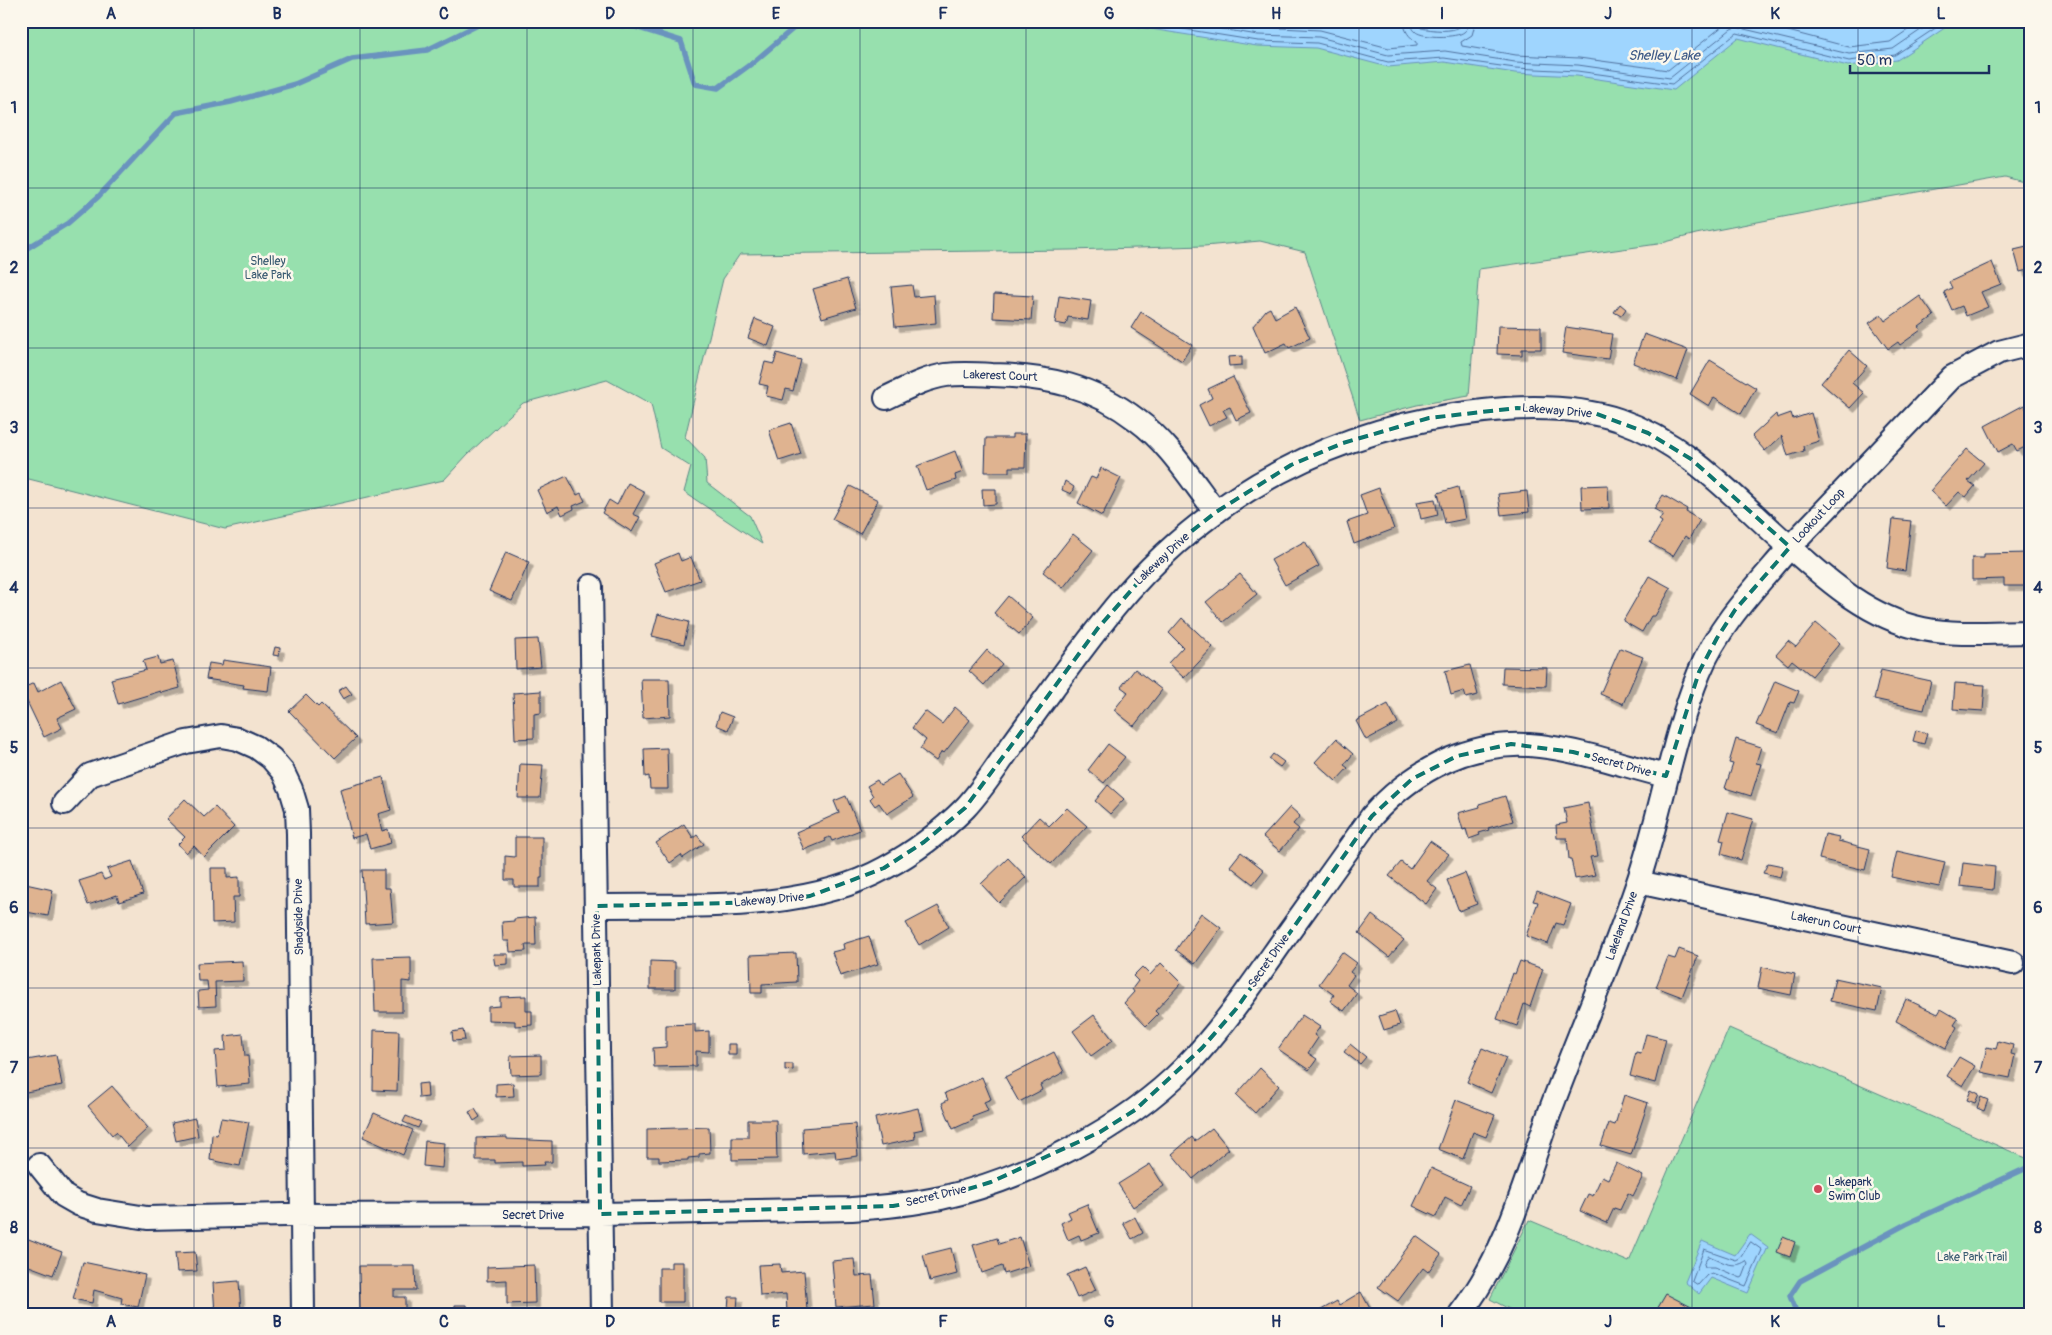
<svg xmlns="http://www.w3.org/2000/svg" width="2052" height="1335" font-family="Pangolin,sans-serif">
	<style>
		.green { fill: #97e0ae; stroke: #598886 }
		.water { fill: #9fd5fe; stroke: #6a93be }
		.lines { fill: none; stroke-linecap: round; stroke-linejoin: round }
		.shore { stroke: #50719e; stroke-width: 1 }
		.stream { stroke: #6a93be; stroke-width: 5.5 }
		.building { fill: #dfb390; stroke: #1b2f5e; filter: url(#shadow) }
		.minor-casing { stroke: #1b2f5e; stroke-width: 26 }
		.minor { stroke: #fbf7ec; stroke-width: 22 }
		.marked { fill: none; stroke: #0f766e; stroke-width: 4; stroke-dasharray: 10 6; stroke-linejoin: round }
		.grid { fill: none; stroke: #1b2f5e; stroke-width: 1; stroke-opacity: 0.55 }
		.poi-dot { fill: #d1495b; stroke: #fbf7ec; stroke-width: 2 }
		.labels { text-anchor: middle; dominant-baseline: central; stroke-width: 5; stroke-linejoin: round; paint-order: stroke }
		.park-label { font-size: 12px; fill: #3a5b72; stroke: #fbf7ec }
		.street-label { font-size: 12px; fill: #1b2f5e; stroke: #fbf7ec }
		.poi-label { font-size: 12px; fill: #1b2f5e; stroke: #fbf7ec; text-anchor: start }
		.water-label { font-size: 14px; font-style: italic; fill: #3c5886; stroke: #fbf7ec }
		.neatline { fill: none; stroke: #1b2f5e; stroke-width: 2 }
		.grid-label { font-size: 16px; text-anchor: middle; font-weight: bold; fill: #1b2f5e }
	</style>
	<defs>
		<filter id="shadow"><feDropShadow dx="4.5" dy="4.5" stdDeviation="0" flood-color="#0004"/></filter>
	</defs>
	<rect width="100%" height="100%" fill="#f3e3d0"/>
	<filter id="ink" filterUnits="userSpaceOnUse"><feTurbulence type="fractalNoise" baseFrequency=".02" numOctaves="2"/><feDisplacementMap in="SourceGraphic" scale="10" xChannelSelector="R" yChannelSelector="G"/><feConvolveMatrix kernelMatrix="1 2 1 2 8 2 1 2 1" color-interpolation-filters="sRGB"/></filter>
	<g filter="url(#ink)">
		<!-- green -->
		<path class="green" d="M21 21H2031V184L2005 177 1865 201 1696 234 1658 244 1479 269 1469 396 1417 405 1360 420 1305 252 1260 241 1204 246 1070 250 740 254 723 279 685 437 705 458 707 483 750 516 762 544 684 492 691 467 661 448 651 404 607 380 523 403 468 454 444 480 225 529 21 477Z
			M1729 1028 2026 1158 2031 1156V1314H1519L1490 1299 1529 1220 1629 1262Z"/>
		<!-- water -->
		<path class="water" d="M1101 21H1401L1437 25 1488 21H1955L1897 60 1848 66 1738 38 1674 90 1577 76 1515 73 1444 62 1388 67 1316 48 1257 46Z
			M1750 1234 1768 1247 1748 1293 1711 1278 1699 1294 1685 1282 1702 1241 1735 1255Z"/>
		<g class="lines">
			<!-- shore -->
			<path class="shore" d="M1133 21 1258 41 1317 43 1388 62 1444 58 1515 68 1577 71 1672 84 1737 33 1849 61 1895 55 1946 21
				M1173 21 1258 35 1319 37 1388 55 1445 51 1515 62 1578 65 1670 78 1731 29 1736 27 1849 54 1893 49 1934 21
				M1220 21 1259 27 1320 30 1389 48 1417 45V42C1409 37 1404 31 1404 21
				M1412 21C1412 26 1412 29 1416 32 1423 38 1457 38 1464 32 1468 29 1468 26 1468 21
				M1418 21 1421 28C1432 30 1452 33 1461 26L1462 21
				M1476 21 1472 35 1461 42 1462 46 1516 55 1579 58 1668 70 1729 21
				M1750 21 1849 47 1890 42 1921 21
				M1751 1242 1762 1250 1746 1286 1712 1273 1707 1275 1698 1285 1692 1281 1704 1249 1736 1260 1740 1258Z
				M1709 1256C1722 1261 1733 1270 1746 1261L1748 1264 1743 1277 1741 1278 1715 1267H1705L1704 1264Z"/>
			<!-- stream -->
			<path class="stream" d="M183 21 200 24 204 21
				M577 21 636 27 681 41 695 84 718 88 755 61 802 21
				M21 252 68 223 98 197 176 113 231 102 295 84 352 59 427 50 486 21
				M1797 1314 1790 1296 1800 1281 1906 1224 2031 1166"/>
		</g>
		<!-- building -->
		<path class="building" d="M2031 246V269L2020 272 2014 250Z
			M1992 262 2001 284 1981 292 1988 307 1966 316 1962 306 1952 310 1944 292 1952 288 1949 282Z
			M847 279 856 308 822 318 813 289Z
			M912 285 914 297 934 295 936 323 895 327 891 287Z
			M994 294 1033 296 1031 320 993 318Z
			M1059 296 1091 301 1088 320 1068 317 1066 325 1055 323Z
			M1920 296 1934 316 1919 327 1921 330 1900 345 1898 342 1888 349 1869 323 1881 315 1885 321Z
			M1620 304 1626 309 1621 316 1614 312Z
			M1295 307 1310 338 1289 348 1286 343 1265 353 1253 326 1266 310 1270 308 1275 318Z
			M1141 312 1192 345 1182 361 1131 328Z
			M755 319 775 327 768 346 748 338Z
			M1498 326 1541 327V349H1522V355L1497 354Z
			M1566 327 1612 334 1608 359 1562 353Z
			M1644 334 1688 350 1677 380 1633 363Z
			M1849 350 1867 366 1852 383 1864 393 1850 408 1821 383Z
			M777 353 801 360 793 391 786 389 783 400 766 396 768 386 759 384 765 362 774 364Z
			M1242 356V365L1229 366 1228 357Z
			M1710 360 1756 388 1741 414 1714 397 1709 406 1690 394Z
			M1233 377 1251 413 1236 420 1230 407 1223 410 1227 417 1209 426 1199 405 1212 398 1208 389Z
			M2024 405 2031 417V435L2025 438 2029 445 2017 451 2013 444 1998 452 1985 426Z
			M1791 413 1793 419 1811 413 1819 441 1803 446 1804 451 1788 456 1782 436 1765 451 1752 436 1776 414 1777 418Z
			M791 423 801 454 779 461 769 430Z
			M1012 434H1026L1025 467H1009V472H985L986 438H1012Z
			M1967 449 1984 463 1968 481 1975 486 1966 497 1959 492 1946 506 1930 491Z
			M955 451 963 472 955 475 956 480 926 490 917 466Z
			M1101 468 1121 478 1102 516 1078 503 1091 477 1096 479Z
			M567 476 577 495 581 493 585 501 573 506 574 509 562 515 558 506 547 512 537 490Z
			M1065 481 1074 487 1071 494 1062 490Z
			M628 483 645 492 633 514 640 517 632 532 602 513 609 500 617 505Z
			M1608 485 1609 508 1582 509 1581 486Z
			M850 486 878 500 860 534 832 519Z
			M1458 487 1465 519 1445 523 1438 493Z
			M1379 488 1394 529 1354 544 1347 522 1367 515 1360 495Z
			M982 489H996V504L983 505Z
			M1527 491 1529 512 1501 515 1498 494Z
			M1663 495 1687 509 1686 512 1700 520 1689 539 1685 536 1673 556 1650 543 1662 522 1659 520 1663 514 1654 509Z
			M1435 499 1438 515 1421 519 1417 502Z
			M1893 519 1911 521 1905 571 1887 568Z
			M1073 534 1093 550 1063 588 1043 572Z
			M1305 541 1319 566 1285 585 1271 560Z
			M506 552 529 562 512 601 489 591Z
			M678 553 681 561 691 557 700 580 666 592 654 563Z
			M2028 553 2029 586H2004V579L1972 580V558H1984V554Z
			M1240 574 1257 594 1223 622 1206 602Z
			M1649 576 1671 588 1655 616H1651L1642 632 1623 621Z
			M1008 596 1033 618 1019 634 994 613Z
			M658 614 689 622 684 644 652 636Z
			M1182 618 1213 647 1184 678 1168 663 1183 647 1169 633Z
			M1816 623 1840 643 1812 676 1792 660 1788 665 1776 655 1788 641 1796 647Z
			M538 639 541 667 516 669 515 640Z
			M275 647 280 648 279 656 273 655Z
			M1620 648 1643 657 1623 704 1600 694Z
			M987 650 1002 664 984 685 969 671Z
			M158 657 160 664 173 661 180 688 162 693 161 691 118 704 111 679 146 670 143 661Z
			M223 660 271 667 268 691 243 688 244 685 206 679 209 663 222 665Z
			M1470 665 1478 695 1466 698 1464 691 1451 695 1445 671Z
			M1503 667 1547 668 1546 686 1502 684Z
			M1135 669 1162 690 1134 726 1114 710 1128 692 1121 687Z
			M1881 670 1931 681 1924 710 1874 699Z
			M641 679H669L670 716 643 718Z
			M61 680 76 709 57 718 62 728 44 737 21 689 34 683 38 692Z
			M1775 681 1799 691 1794 703 1790 702 1778 733 1756 725Z
			M1955 683 1985 685 1983 711 1953 709Z
			M346 686 352 694 343 699 338 691Z
			M541 691V713L534 714V738L515 739 513 693Z
			M306 695 318 707 321 704 356 738 335 758 289 711Z
			M1388 704 1398 723 1366 740 1356 721Z
			M955 707 970 720 944 753 942 751 936 761 920 749 926 740 912 728 925 711 942 724Z
			M720 712 733 717 728 730 716 725Z
			M1916 730 1927 733 1924 744 1913 741Z
			M1336 739 1353 754 1344 765 1348 768 1336 781 1315 762Z
			M1736 739 1761 747 1756 763 1761 764 1751 796 1725 788 1733 764 1729 763Z
			M1108 744 1125 757 1104 783 1088 770Z
			M667 748 668 789H650L649 776 645 777 644 749Z
			M1273 754 1284 762 1280 767 1269 759Z
			M520 764 543 765 540 798H518Z
			M898 774 913 797 887 814 879 803 875 806 870 799 873 796 867 786 877 780 880 785Z
			M383 777 391 810 378 814 382 831 388 829 391 843 370 849 366 834 352 838 340 789Z
			M1108 785 1124 799 1110 814 1095 801Z
			M846 796 860 830 832 841 830 837 825 839 826 841 804 850 796 832 839 813 834 801Z
			M1505 796 1513 821 1488 828 1489 830 1479 833 1480 835 1469 839 1466 829 1463 830 1458 813 1480 807 1479 804Z
			M185 799 204 817 215 807 234 827 204 857 194 846 186 853 178 844 185 837 166 819Z
			M1588 803 1598 856 1590 857 1595 875 1575 879 1571 859H1569L1567 838H1557L1556 825 1567 823 1564 808Z
			M1290 807 1300 816 1293 824 1299 829 1280 851 1263 837Z
			M1067 808 1087 826 1051 864 1021 836 1039 817 1049 826Z
			M1728 812 1753 819 1741 860 1721 854 1724 841 1720 840Z
			M684 824 693 838 697 835 704 844 683 858 681 855 670 863 656 843Z
			M1825 834 1839 837 1838 841 1870 849 1865 870 1819 859Z
			M515 837H542V878H540V887H514V880H505V856L515 857Z
			M1430 841 1449 854 1427 881 1437 889 1426 904 1389 876 1401 862 1410 869Z
			M1897 851 1945 862 1939 887 1891 877Z
			M1241 852 1264 870 1253 884 1230 866Z
			M1008 858 1026 877 999 903 981 884Z
			M132 861 143 894 119 902 117 895 88 905 79 881 101 874 104 880 111 877 107 869Z
			M1768 863 1783 866 1780 877 1763 873Z
			M1963 863 1995 867 1993 890 1960 886Z
			M211 868H227V878L239 877V897H233L234 922 212 923Z
			M362 870H384V888H390L393 922 365 924Z
			M1465 873 1477 904 1459 911 1447 880Z
			M21 883 53 890 48 916 21 911Z
			M1537 891 1571 904 1563 925 1556 923 1548 944 1526 936 1538 902 1533 901Z
			M938 906 949 927 919 945 906 923Z
			M1201 913 1221 928 1195 964 1176 950Z
			M1372 915 1404 940 1389 957 1359 933Z
			M535 917 536 945H525L526 951 510 952 509 941H503L502 922 514 921V919Z
			M869 936 878 964 840 976 832 952 844 949 843 944Z
			M1679 949 1698 956 1682 997 1656 987 1668 957 1675 959Z
			M1342 952 1357 963 1350 972 1354 975 1347 985 1357 993 1344 1011 1330 1001 1334 995 1319 984Z
			M796 953 797 982 762 984V993H751L750 955Z
			M493 954H508V964L495 965Z
			M411 957V982L402 981V1012H375L373 958Z
			M242 961 243 981 215 982 216 1006 199 1007 198 991 208 990 207 981H198L197 963Z
			M650 961 675 962V989H650Z
			M1520 961 1543 969 1530 1007 1524 1004 1517 1026 1497 1019 1513 973 1515 974Z
			M1161 963 1181 983 1155 1011 1158 1014 1146 1026 1124 1003 1134 992 1132 989 1138 981 1133 976 1142 967 1150 975Z
			M1762 967 1795 974 1791 995 1758 988Z
			M1835 978 1882 988 1877 1011 1830 1001Z
			M526 996V1011H532V1025L515 1026V1021L488 1020V1007L500 1006V997Z
			M1906 999 1938 1014 1941 1009 1958 1019 1954 1025 1957 1027 1946 1048 1896 1021Z
			M1395 1011 1400 1025 1384 1030 1379 1016Z
			M1094 1015 1113 1040 1091 1056 1073 1031Z
			M1302 1015 1320 1027 1314 1035 1318 1038 1308 1053 1317 1059 1309 1070 1278 1049Z
			M695 1024V1032L709 1031V1052L696 1051V1066L654 1067 653 1048 666 1047V1025Z
			M374 1030 399 1031 397 1091 373 1090Z
			M463 1030 465 1040 453 1041 452 1032Z
			M243 1034 245 1056H248L250 1084 218 1087 215 1051 226 1050 225 1036Z
			M1646 1034 1666 1039 1655 1083 1630 1076 1636 1052 1641 1053Z
			M1998 1041 2013 1045 2011 1054 2015 1055 2010 1078 1981 1072 1987 1047 1996 1049Z
			M728 1044H736V1055H728Z
			M1350 1044 1366 1057 1360 1064 1344 1052Z
			M1482 1048 1506 1058 1491 1093 1467 1082Z
			M1054 1052 1064 1072 1040 1085 1042 1090 1019 1102 1005 1077Z
			M56 1055 62 1085 21 1093V1061Z
			M541 1055V1074L511 1075 510 1056Z
			M1959 1057 1975 1066 1963 1086 1947 1076Z
			M785 1064H793V1070L785 1071Z
			M1260 1068 1279 1086 1255 1113 1236 1095Z
			M982 1077 991 1099 984 1102 988 1111 972 1117 973 1120 953 1129 942 1103 948 1100 945 1093Z
			M427 1083 428 1097 419 1098 418 1084Z
			M513 1083 514 1096 496 1097V1084Z
			M112 1086 148 1128 128 1147 116 1132 112 1135 88 1106Z
			M1971 1090 1979 1094 1975 1103 1967 1100Z
			M1624 1095 1648 1103 1631 1155 1601 1146 1609 1123 1615 1125Z
			M1981 1097 1988 1100 1984 1111 1977 1108Z
			M1456 1100 1495 1115 1486 1137 1473 1132 1463 1159 1438 1149Z
			M918 1108 923 1129 914 1131 915 1139 881 1146 875 1118Z
			M475 1109 480 1117 474 1121 469 1112Z
			M374 1113 413 1130 403 1155 363 1137Z
			M406 1116 421 1122 418 1128 403 1122Z
			M195 1118 198 1136 176 1141 172 1123Z
			M221 1118 249 1122 240 1166 210 1160 212 1134 217 1135Z
			M748 1120H776L777 1159 732 1160V1137H748Z
			M855 1124 858 1156 836 1159 835 1151 803 1154 802 1128Z
			M709 1127 710 1153 699 1154V1157L688 1158V1160L659 1161V1157H647V1129Z
			M1212 1128 1229 1149 1193 1179 1172 1154 1192 1137 1195 1141Z
			M507 1137V1139L552 1141V1162H544L545 1165 522 1166V1162L495 1163V1160H476V1138Z
			M425 1141 444 1143 442 1168 423 1166Z
			M1616 1163 1643 1176 1633 1196 1628 1193 1620 1210 1614 1208 1607 1223 1580 1211 1588 1194 1593 1196 1602 1176 1608 1179Z
			M1150 1164 1164 1186 1133 1207 1118 1184Z
			M1431 1168 1470 1186 1461 1205 1445 1197 1436 1217 1413 1206Z
			M1087 1204 1099 1233 1081 1240 1079 1235 1068 1240 1061 1223 1071 1218 1068 1212Z
			M1135 1217 1143 1233 1132 1239 1123 1223Z
			M1416 1236 1441 1254 1428 1272 1423 1268 1398 1301 1378 1287Z
			M1020 1237 1029 1266 1004 1274 1002 1266 982 1273 973 1245 997 1238 999 1244Z
			M1783 1237 1795 1242 1790 1257 1777 1252Z
			M26 1238 62 1252 53 1275 21 1263V1249Z
			M951 1248 957 1274 930 1281 923 1255Z
			M195 1252 197 1271 177 1272 175 1253Z
			M854 1259 856 1276 872 1275 875 1304 836 1307 832 1261Z
			M83 1262 145 1275 138 1307 121 1304 122 1298 94 1290 92 1303 73 1299Z
			M671 1262H683V1302H659V1268H671Z
			M780 1264 781 1273 804 1271 807 1310 787 1312 786 1294 760 1296 758 1265Z
			M534 1265 535 1303 507 1304V1280L487 1281V1267Z
			M359 1266H415L416 1290H394V1297H405V1314H360Z
			M1085 1267 1096 1290 1077 1298 1067 1275Z
			M239 1281 241 1314H215L213 1283Z
			M1361 1292 1373 1314H1314L1337 1301 1339 1305Z
			M1666 1294 1670 1296 1705 1314H1661L1656 1311Z
			M729 1297H738L737 1309H728Z
			M455 1305H467L468 1314H455Z"/>
		<g class="lines">
			<!-- minor casing -->
			<g class="minor-casing">
				<path id="minor" d="M2031 344 1999 352 1952 377 1790 547C1829 582 1870 618 1923 629 1958 636 1995 632 2031 632
					M886 398C905 389 925 378 946 375 961 373 977 374 992 375 1047 376 1093 386 1137 420 1169 443 1192 481 1216 512
					M591 586 602 1314
					M64 803 90 775 186 742 221 736 238 739 256 747 271 758 283 772 291 789 297 809 298 834 303 1314
					M1638 882 2013 963
					M597 906C689 904 802 914 885 868 913 853 942 831 965 808 983 789 997 766 1012 745 1046 698 1079 651 1115 607 1209 493 1338 426 1484 411 1529 406 1576 406 1619 420 1689 444 1736 500 1790 547 1756 587 1719 624 1699 673 1671 742 1661 815 1637 885 1611 962 1577 1037 1549 1114 1525 1182 1505 1257 1460 1314
					M39 1165 64 1196 78 1204 97 1210 147 1218 286 1215 600 1214 852 1209C882 1207 912 1204 941 1198 1025 1179 1125 1128 1185 1067 1223 1028 1253 983 1284 939 1313 898 1343 857 1372 816 1415 768 1475 738 1540 746 1583 751 1625 766 1666 776"/>
			</g>
			<!-- minor -->
			<use href="#minor" class="minor"/>
		</g>
	</g>
	<!-- marked area -->
	<path class="marked" d="M1517 408 1594 413 1648 433 1691 459 1790 547 1735 610 1717 638 1699 672 1666 776 1573 752 1511 744 1457 756 1412 779 1372 816 1236 1009 1202 1048 1135 1110 1100 1132 991 1182 942 1197 893 1206 600 1214 597 906 771 902 810 896 884 868 924 842 965 808 1098 628 1164 553 1216 512 1291 465 1343 443 1429 418Z"/>
	<!-- grid -->
	<path class="grid" d="M194 21V1314M360 21V1314M527 21V1314M693 21V1314M860 21V1314M1026 21V1314M1192 21V1314M1359 21V1314M1525 21V1314M1692 21V1314M1858 21V1314M21 188H2031M21 348H2031M21 508H2031M21 668H2031M21 828H2031M21 988H2031M21 1148H2031"/>
	<!-- markers -->
	<circle class="poi-dot" cx="1818" cy="1189" r="5"/>
	<g class="labels">
		<!-- park labels -->
		<g class="park-label">
			<text x="268" y="261">Shelley<tspan x="268" dy="14">Lake Park</tspan></text>
			<text x="1972" y="1257">Lake Park Trail</text>
		</g>
		<!-- street labels -->
		<g class="street-label">
			<text transform="translate(1000 376) rotate(2)">Lakerest Court</text>
			<text transform="translate(1557 411) rotate(5)">Lakeway Drive</text>
			<text transform="translate(1819 516) rotate(-47)">Lookout Loop</text>
			<text transform="translate(1162 559) rotate(-43)">Lakeway Drive</text>
			<text transform="translate(1621 765) rotate(15)">Secret Drive</text>
			<text transform="translate(769 900) rotate(-5)">Lakeway Drive</text>
			<text transform="translate(299 917) rotate(-91)">Shadyside Drive</text>
			<text transform="translate(1826 923) rotate(12)">Lakerun Court</text>
			<text transform="translate(1622 926) rotate(-70)">Lakeland Drive</text>
			<text transform="translate(597 950) rotate(-91)">Lakepark Drive</text>
			<text transform="translate(1269 961) rotate(-55)">Secret Drive</text>
			<text transform="translate(936 1196) rotate(-13)">Secret Drive</text>
			<text x="533" y="1215">Secret Drive</text>
		</g>
		<!-- poi labels -->
		<g class="poi-label">
			<text x="1828" y="1182">Lakepark<tspan x="1828" dy="14">Swim Club</tspan></text>
		</g>
		<!-- water labels -->
		<g class="water-label">
			<text x="1664" y="55">Shelley Lake</text>
		</g>
	</g>
	<!-- margin -->
	<rect width="2052" height="1335" fill="none" stroke="#fbf7ec" stroke-width="55"/>
	<!-- scale -->
	<path d="M1850 65v8h139v-8" fill="none" stroke="#1b2f5e" stroke-width="2.5"/>
	<text x="1857" y="65" font-size="15" fill="#1b2f5e" stroke="#fbf7ec" stroke-width="4" paint-order="stroke">50 m</text>
	<rect x="28" y="28" width="1996" height="1280" class="neatline"/>
	<g class="grid-label">
		<text x="111" y="19">A</text>
		<text x="277" y="19">B</text>
		<text x="444" y="19">C</text>
		<text x="610" y="19">D</text>
		<text x="776" y="19">E</text>
		<text x="943" y="19">F</text>
		<text x="1109" y="19">G</text>
		<text x="1276" y="19">H</text>
		<text x="1442" y="19">I</text>
		<text x="1608" y="19">J</text>
		<text x="1775" y="19">K</text>
		<text x="1941" y="19">L</text>
		<text x="14" y="113">1</text>
		<text x="2038" y="113">1</text>
		<text x="14" y="273">2</text>
		<text x="2038" y="273">2</text>
		<text x="14" y="433">3</text>
		<text x="2038" y="433">3</text>
		<text x="14" y="593">4</text>
		<text x="2038" y="593">4</text>
		<text x="14" y="753">5</text>
		<text x="2038" y="753">5</text>
		<text x="14" y="913">6</text>
		<text x="2038" y="913">6</text>
		<text x="14" y="1073">7</text>
		<text x="2038" y="1073">7</text>
		<text x="14" y="1233">8</text>
		<text x="2038" y="1233">8</text>
		<text x="111" y="1327">A</text>
		<text x="277" y="1327">B</text>
		<text x="444" y="1327">C</text>
		<text x="610" y="1327">D</text>
		<text x="776" y="1327">E</text>
		<text x="943" y="1327">F</text>
		<text x="1109" y="1327">G</text>
		<text x="1276" y="1327">H</text>
		<text x="1442" y="1327">I</text>
		<text x="1608" y="1327">J</text>
		<text x="1775" y="1327">K</text>
		<text x="1941" y="1327">L</text>
	</g>
</svg>
